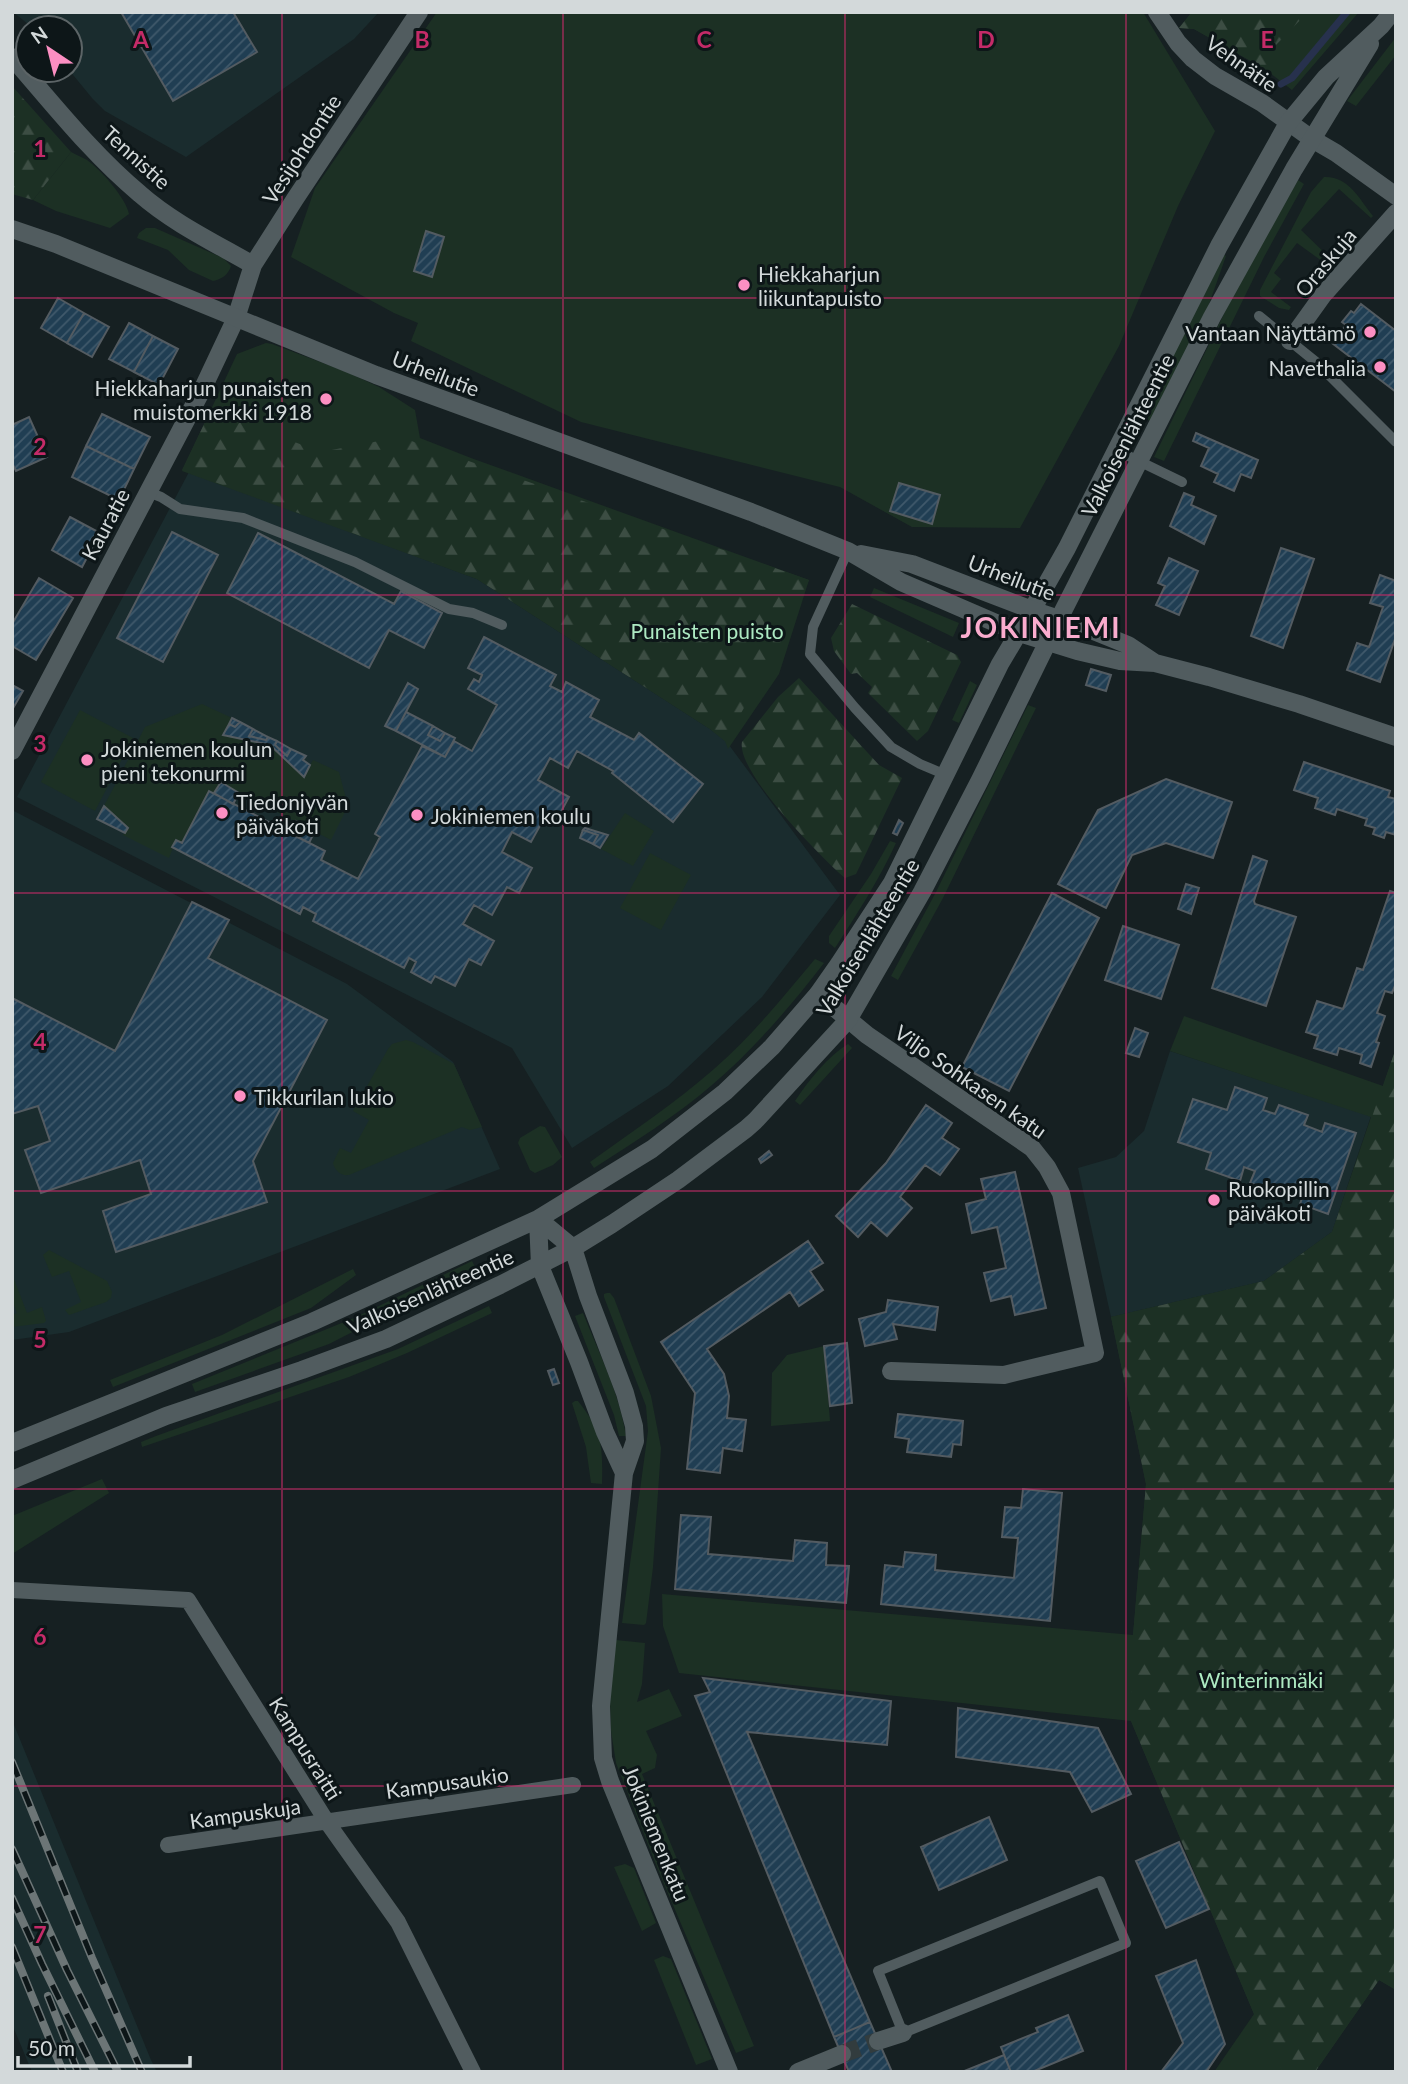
<svg xmlns="http://www.w3.org/2000/svg" width="1408" height="2084" font-family="Lato,sans-serif">
	<style>
		.built { fill: #1a2c2e }
		.green { fill: #1c3024 }
		.forest { fill: url(#forest-firs) }
		.lines { fill: none; stroke-linecap: round; stroke-linejoin: round }
		.stream { stroke: #27314d; stroke-width: 7 }
		.building { fill: url(#building-hatch); stroke: #535b61; stroke-width: 2 }
		.minor-tunnel { stroke: #323c3e; stroke-width: 18; stroke-dasharray: 18 9; stroke-linecap: butt }
		.service { stroke: #515c5f; stroke-width: 10 }
		.pedestrian { stroke: #515c5f; stroke-width: 16 }
		.minor { stroke: #515c5f; stroke-width: 18 }
		.tertiary { stroke: #515c5f; stroke-width: 18 }
		.secondary { stroke: #515c5f; stroke-width: 18 }
		.rail-casing { stroke: #6c7576; stroke-width: 8 }
		.rail { stroke: #0d1618; stroke-width: 5; stroke-dasharray: 16; stroke-linecap: butt }
		.grid { fill: none; stroke: #c42b68; stroke-width: 2; stroke-opacity: 0.55 }
		.poi-dot { fill: #fc8fc2; stroke: #0d1618; stroke-width: 2.5 }
		.labels { text-anchor: middle; dominant-baseline: central; stroke-width: 6; stroke-linejoin: round; paint-order: stroke }
		.street-label { font-size: 21px; fill: #d3d9da; stroke: #0d1618 }
		.poi-label { font-size: 21px; fill: #d3d9da; stroke: #0d1618; text-anchor: start }
		.park-label { font-size: 21px; fill: #ade9c2; stroke: #0d1618 }
		.district-label { font-size: 28px; font-weight: bold; letter-spacing: 2px; fill: #faacce; stroke: #0d1618 }
		.grid-label { font-size: 23px; text-anchor: middle; font-weight: bold; fill: #c42b68; stroke: #0d1618; stroke-width: 6; stroke-linejoin: round; paint-order: stroke }
	</style>
	<defs>
		<pattern id="forest-firs" width="22" height="20" patternUnits="userSpaceOnUse" patternTransform="scale(1.75)"><rect width="22" height="20" fill="#1c3024"/><path d="M5 1l3.5 6h-7zM16 11l3.5 6h-7z" fill="#3c4d43"/></pattern>
		<pattern id="building-hatch" width="6" height="6" patternUnits="userSpaceOnUse" patternTransform="scale(1.75)"><rect width="6" height="6" fill="#203e53"/><path d="M-1 1l2-2M0 6l6-6M5 7l2-2" fill="none" stroke="#40596b"/></pattern>
	</defs>
	<rect width="100%" height="100%" fill="#162022"/>
	<!-- built -->
	<path class="built" d="M13 12H379L354 39 186 157 105 111 92 98 69 70 70 28H33Z
		M189 472 477 579 710 729 726 741 840 895 762 997 668 1086 572 1148 512 1048 17 797Z
		M12 810 347 984 453 1062 500 1169 69 1332 12 1340Z
		M1170 1051 1371 1116 1332 1232 1264 1281 1111 1317 1078 1168 1116 1157 1144 1131Z
		M12 1720 151 2060 157 2072H32L12 2024Z"/>
	<!-- green -->
	<path class="green" d="M437 12H1143L1215 131 1178 206 1119 346 1020 528 912 527 840 487 581 422 411 341 418 323 394 313 291 257 315 188Z
		M1192 12H1359L1292 90 1265 69 1194 29 1179 28Z
		M1396 37V55L1356 106 1347 101Z
		M71 152C76 155 82 157 87 160 100 169 126 198 129 214L110 228 56 211 33 200Z
		M1324 177C1349 176 1359 199 1373 216L1371 218 1339 189 1301 230 1331 259 1326 264 1297 243 1274 273 1281 279 1271 292 1291 307 1289 310 1279 308 1260 296V290L1311 192Z
		M1298 180 1304 184 1264 257 1164 461 1154 457 1242 277Z
		M146 228H155L223 258 231 266C228 275 222 279 213 281L189 270 168 250 137 238 139 233Z
		M1220 252 1226 256 1208 307 1153 422 1146 419 1174 350Z
		M266 343 272 344 347 372 379 387 415 410 420 438 471 458 809 580 779 674 728 749 725 741 710 729 477 579 182 471 237 354Z
		M874 588 959 623 953 637 870 597Z
		M970 681 977 685 959 723 952 720Z
		M202 704 232 718 223 735 270 745 304 776 313 760 339 772 348 806 331 840 221 783 214 793 209 791 182 843 176 840 169 858 123 835 128 827 104 806 145 727Z
		M1028 705 1036 708 943 898 898 980 891 976 936 892Z
		M80 710 133 738 95 811 41 782Z
		M625 813 654 831 633 866 601 849Z
		M890 841 896 843C879 880 857 914 835 948L829 943V936L871 874Z
		M650 853 691 875 661 930 620 908Z
		M815 959 824 963C790 1007 754 1049 712 1085 676 1116 634 1142 594 1168L590 1162C632 1132 675 1103 714 1069 751 1037 784 996 815 959Z
		M1184 1016 1383 1086 1396 1048V1990L1379 1980 1315 2072H1214L1254 2014 1131 1721 679 1673 663 1626 662 1594 1133 1635 1146 1484 1111 1317 1264 1281 1332 1232 1371 1117 1170 1051Z
		M406 1040 413 1042 454 1064 482 1127 470 1130 462 1127 349 1175C341 1176 335 1171 333 1163L340 1148 351 1153 369 1120 353 1111 388 1049 392 1044Z
		M848 1044 852 1048 800 1105 795 1101C809 1080 827 1057 848 1044Z
		M540 1126 545 1127 562 1157 553 1165 535 1173 530 1170 518 1143 520 1138Z
		M49 1250 107 1281 112 1292 111 1298 106 1302 69 1315 65 1310 81 1302 69 1271 52 1277 43 1255Z
		M472 1261 476 1269 329 1344 195 1392 192 1384 354 1318Z
		M353 1269 356 1275 311 1308 113 1387 110 1380 222 1335Z
		M12 1274 27 1313 42 1307 46 1321 44 1323 12 1327V1315L17 1313 12 1300Z
		M607 1293H610L614 1298 651 1396 661 1448 653 1567 646 1623 644 1625 622 1623 648 1431 646 1406 604 1297V1294Z
		M489 1306 492 1313 407 1353 349 1377 142 1447 141 1442 156 1436 398 1349Z
		M583 1313C599 1353 619 1392 626 1436H619L614 1415 575 1316Z
		M824 1346 830 1421 771 1426 772 1373 787 1355Z
		M575 1401H578C602 1431 603 1446 602 1484L591 1483 586 1447 572 1403Z
		M102 1479 109 1493 12 1554V1516Z
		M616 1640 645 1643 642 1684 637 1702 669 1689 682 1716 646 1731 657 1755 655 1768 642 1774 754 2046 736 2053 659 1872 616 1763 611 1731 610 1700Z
		M625 1864 634 1868 656 1923 642 1931 614 1867Z
		M663 1956 671 1959 712 2059 696 2065 654 1960Z"/>
	<!-- forest -->
	<path class="forest" d="M1192 12H1308L1275 46 1265 69 1194 29 1179 28Z
		M12 86 71 152 33 200 12 194Z
		M228 417 321 452 400 437 809 580 776 652 725 741 710 729 477 579 182 470 207 418Z
		M852 604 957 655 961 662 928 731 917 741 868 693 872 687 857 673 851 674 834 651 831 638Z
		M799 678 879 765 902 778 856 874 845 878C822 858 736 772 742 742L778 697Z
		M1396 1048V1990L1379 1980 1315 2072H1283L1254 2014 1131 1721 1133 1636 1146 1484 1111 1317 1264 1281 1332 1232Z"/>
	<g class="lines">
		<!-- stream -->
		<path class="stream" d="M1281 84 1292 78 1347 12"/>
	</g>
	<!-- building -->
	<path class="building" d="M121 12H233L257 52 173 101Z
		M426 231 444 237 432 277 414 271Z
		M58 298 84 313 67 343 41 328Z
		M1361 304 1396 331V392L1332 343 1346 325 1342 322 1351 311 1354 313Z
		M84 313 109 327 92 357 67 343Z
		M129 323 153 336 134 372 109 359Z
		M153 336 178 349 159 385 134 372Z
		M102 414 150 437 134 469 86 446Z
		M29 417 47 457 16 471 12 463V425Z
		M1196 433 1258 460 1251 478 1241 474 1234 491 1214 482 1218 474 1201 466 1209 448 1193 441Z
		M86 446 134 469 119 500 72 477Z
		M899 483 940 495 932 524 890 511Z
		M1184 493 1194 497 1191 505 1216 516 1204 544 1170 526Z
		M70 517 100 533 82 567 52 550Z
		M172 532 218 555 163 662 117 638Z
		M258 533 394 604 401 591 442 613 424 648 389 630 369 668 227 593Z
		M1281 548 1314 559 1283 648 1251 636Z
		M1169 558 1198 571 1179 615 1156 605 1165 586 1158 583Z
		M1380 575 1396 581V636L1380 682 1347 670 1357 643 1369 647 1383 607 1370 603Z
		M39 578 73 598 36 660 12 646V624Z
		M484 637 556 675 550 686 562 692 566 682 599 700 590 717 634 740 639 733 703 784 673 822 612 773 613 771 577 751 568 768 550 758 538 780 569 797 557 819 547 813 531 842 512 832 502 852 532 868 519 893 507 887 492 915 474 905 463 924 494 941 481 965 469 959 455 986 435 976 431 983 411 972 416 962 409 958 404 968 313 921 316 914 303 907 300 914 172 847 176 840 182 843 209 791 325 851 321 860 358 879 380 837 375 834 422 746 445 757 454 741 472 751 497 705 468 689 474 679 479 682 482 675 468 668Z
		M1091 669 1111 675 1106 691 1086 685Z
		M408 683 418 689 396 731 385 726Z
		M12 685 23 691 12 710Z
		M406 712 433 726 428 735 440 741 445 733 455 738 445 757 396 731Z
		M232 718 240 722 235 727 229 724Z
		M240 722 253 729 249 736 266 740 268 737 277 741 275 745 287 756 291 749 306 756 303 760 310 765 304 777 270 745 223 735 229 724 235 727Z
		M433 726 445 733 440 741 428 735Z
		M253 729 268 737 266 740 249 736Z
		M277 741 291 749 287 756 275 745Z
		M1304 762 1390 791 1388 797 1396 799V835L1386 832 1384 838 1373 834 1375 828 1365 825 1367 819 1337 809 1335 815 1315 808 1318 798 1294 790Z
		M1166 779 1232 802 1213 858 1166 843 1132 855 1106 908 1058 884 1098 810Z
		M221 782 239 793 233 804 214 793Z
		M104 806 128 828 125 833 97 819Z
		M899 820 903 823 897 835 893 833Z
		M296 821 315 831 309 843 289 833Z
		M585 828 608 835 600 848 593 844 598 835 583 830Z
		M583 830 598 835 593 844 580 838Z
		M1253 856 1267 861 1254 901 1255 904 1296 917 1266 1006 1212 988Z
		M1186 884 1199 888 1191 914 1178 909Z
		M1390 891 1396 893V983L1392 993 1385 991 1377 1013 1385 1016 1376 1042 1379 1043 1371 1067 1360 1063 1362 1055 1339 1048 1337 1055 1314 1048 1318 1036 1306 1032 1317 1001 1343 1009 1357 968 1363 970Z
		M1052 893 1099 918 1009 1091 962 1067Z
		M192 902 229 920 208 958 327 1020 253 1161 267 1202 116 1252 103 1211 151 1194 140 1160 41 1193 25 1150 50 1141 38 1106 12 1114V998L115 1051Z
		M1123 926 1179 945 1161 999 1105 980Z
		M1135 1028 1148 1033 1139 1057 1126 1053Z
		M1235 1087 1267 1098 1263 1110 1275 1114 1279 1105 1308 1115 1304 1125 1322 1132 1325 1123 1356 1133 1328 1214 1300 1204 1305 1190 1291 1185 1287 1196 1250 1183 1255 1171 1244 1167 1240 1181 1206 1169 1211 1153 1178 1142 1193 1099 1227 1110Z
		M926 1105 952 1123 942 1138 959 1149 940 1175 925 1165 900 1197 912 1208 887 1236 871 1222 858 1237 836 1216 886 1163Z
		M769 1151 772 1155 761 1163 759 1159Z
		M1015 1172 1046 1308 1015 1315 1011 1296 991 1301 984 1273 1006 1268 997 1227 972 1233 966 1204 986 1199 981 1179Z
		M808 1241 823 1263 810 1271 823 1290 799 1306 790 1292 707 1349 724 1374 729 1396 727 1418 746 1420 742 1451 723 1448 720 1473 687 1469 695 1393 661 1342Z
		M888 1300 938 1307 935 1330 893 1324 897 1339 865 1346 859 1319 886 1312Z
		M847 1343 852 1403 830 1406 824 1346Z
		M554 1369 559 1383 553 1385 548 1371Z
		M898 1414 963 1421 961 1445 953 1444 951 1457 907 1452 909 1439 895 1437Z
		M1023 1489 1062 1493 1050 1621 881 1604 885 1565 903 1567 905 1552 936 1555 935 1570 1014 1578 1018 1538 1002 1537 1005 1507 1021 1508Z
		M681 1515 711 1517 708 1554 793 1561 795 1540 827 1543 826 1565 849 1566 846 1603 675 1589Z
		M703 1678 891 1701 887 1745 747 1732 870 2022 834 2037 695 1696 710 1692Z
		M958 1708 1098 1728 1131 1794 1092 1812 1070 1772 956 1757Z
		M989 1817 1007 1860 939 1890 921 1847Z
		M1179 1842 1209 1909 1166 1928 1136 1861Z
		M1196 1960 1225 2044 1206 2072H1161L1183 2043 1156 1976Z
		M1068 2015 1083 2051 1032 2072H1011L1001 2047 1038 2032 1036 2028Z
		M870 2022 892 2072H849L834 2037Z
		M1004 2055 1011 2072H962Z"/>
	<g class="lines">
		<!-- minor-tunnel -->
		<path class="minor-tunnel" d="M842 2054 878 2041"/>
		<!-- service -->
		<path class="service" d="M1259 316 1316 362 1396 442
			M1116 450 1182 482
			M148 492 161 497 180 509 243 518 355 562 449 609 473 613 502 625
			M848 551 813 627 810 654 855 708 891 747 920 764 946 775
			M1100 1881 1126 1943 903 2033 878 1971Z"/>
		<!-- pedestrian -->
		<path class="pedestrian" d="M12 1590 188 1600 327 1822 398 1922 473 2072
			M168 1845 573 1785"/>
		<!-- minor -->
		<path class="minor" d="M1157 12 1178 43 1193 59 1215 76 1262 103 1312 139 1336 153 1396 196
			M12 57C53 104 92 154 140 194 173 223 215 243 253 265
			M1290 341 1323 295 1396 213
			M12 751 203 388 236 318 253 265 295 199 419 12
			M818 994 867 1035 1032 1148 1047 1167 1061 1193 1095 1353 1004 1375 891 1371
			M878 2041 903 2033
			M798 2072 842 2054"/>
		<!-- tertiary -->
		<path class="tertiary" d="M1032 610 1067 548 1219 246 1288 123 1326 77 1381 26 1392 12
			M1059 619 1212 317 1294 169 1370 44"/>
		<!-- secondary -->
		<path class="secondary" d="M12 229 56 244 376 375 751 512 848 551 901 582 1019 633 1077 651 1120 661 1155 663 1209 677 1299 704 1396 737
			M861 554 912 564 1032 610 1086 628 1128 645 1155 663
			M538 1219 573 1248 588 1296 625 1393 634 1426 635 1441 624 1473 601 1706 603 1758 610 1781 729 2072
			M538 1219 540 1266 579 1362 605 1432 624 1473
			M12 1443 312 1322 538 1219 652 1149 725 1092 772 1047 818 994 839 964 892 883 1000 664 1032 610
			M12 1480 166 1416 302 1370 386 1339 500 1285 573 1248 612 1224 678 1180 746 1129 755 1121 848 1020 922 892 980 780 1059 619"/>
		<!-- rail casing -->
		<g class="rail-casing">
			<path id="rail" d="M12 1762 92 1958 142 2072
				M12 1849 67 1970 118 2072
				M12 1898 42 1964 95 2072
				M12 1947 63 2072
				M48 1996 78 2072"/>
		</g>
		<!-- rail -->
		<use href="#rail" class="rail"/>
	</g>
	<!-- grid -->
	<path class="grid" d="M282 12V2072M563 12V2072M845 12V2072M1126 12V2072M12 298H1396M12 595H1396M12 893H1396M12 1191H1396M12 1489H1396M12 1786H1396"/>
	<!-- markers -->
	<g class="poi-dot">
		<circle cx="744" cy="285" r="7"/>
		<circle cx="1370" cy="332" r="7"/>
		<circle cx="1380" cy="367" r="7"/>
		<circle cx="326" cy="399" r="7"/>
		<circle cx="87" cy="760" r="7"/>
		<circle cx="222" cy="813" r="7"/>
		<circle cx="417" cy="815" r="7"/>
		<circle cx="240" cy="1096" r="7"/>
		<circle cx="1214" cy="1200" r="7"/>
	</g>
	<g class="labels">
		<!-- street labels -->
		<g class="street-label">
			<text transform="translate(1242 63) rotate(35)">Vehnätie</text>
			<text transform="translate(301 149) rotate(-57)">Vesijohdontie</text>
			<text transform="translate(137 157) rotate(42)">Tennistie</text>
			<text transform="translate(1325 262) rotate(-50)">Oraskuja</text>
			<text transform="translate(436 373) rotate(21)">Urheilutie</text>
			<text transform="translate(1127 435) rotate(-63)">Valkoisenlähteentie</text>
			<text transform="translate(105 524) rotate(-62)">Kauratie</text>
			<text transform="translate(1012 577) rotate(21)">Urheilutie</text>
			<text transform="translate(867 937) rotate(-59)">Valkoisenlähteentie</text>
			<text transform="translate(971 1081) rotate(35)">Viljo Sohkasen katu</text>
			<text transform="translate(430 1291) rotate(-24)">Valkoisenlähteentie</text>
			<text transform="translate(306 1748) rotate(58)">Kampusraitti</text>
			<text transform="translate(447 1782) rotate(-8)">Kampusaukio</text>
			<text transform="translate(245 1813) rotate(-8)">Kampuskuja</text>
			<text transform="translate(657 1833) rotate(68)">Jokiniemenkatu</text>
		</g>
		<!-- poi labels -->
		<g class="poi-label">
			<text x="758" y="273">Hiekkaharjun<tspan x="758" dy="24">liikuntapuisto</tspan></text>
			<text x="1356" y="332" text-anchor="end">Vantaan Näyttämö</text>
			<text x="1366" y="367" text-anchor="end">Navethalia</text>
			<text x="312" y="387" text-anchor="end">Hiekkaharjun punaisten<tspan x="312" dy="24">muistomerkki 1918</tspan></text>
			<text x="101" y="748">Jokiniemen koulun<tspan x="101" dy="24">pieni tekonurmi</tspan></text>
			<text x="236" y="801">Tiedonjyvän<tspan x="236" dy="24">päiväkoti</tspan></text>
			<text x="431" y="815">Jokiniemen koulu</text>
			<text x="254" y="1096">Tikkurilan lukio</text>
			<text x="1228" y="1188">Ruokopillin<tspan x="1228" dy="24">päiväkoti</tspan></text>
		</g>
		<!-- park labels -->
		<g class="park-label">
			<text x="707" y="630">Punaisten puisto</text>
			<text x="1261" y="1679">Winterinmäki</text>
		</g>
		<!-- district labels -->
		<g class="district-label">
			<text x="1041" y="627">JOKINIEMI</text>
		</g>
	</g>
	<g class="grid-label">
		<text x="141" y="48">A</text>
		<text x="422" y="48">B</text>
		<text x="704" y="48">C</text>
		<text x="986" y="48">D</text>
		<text x="1267" y="48">E</text>
		<text x="40" y="157">1</text>
		<text x="40" y="455">2</text>
		<text x="40" y="752">3</text>
		<text x="40" y="1050">4</text>
		<text x="40" y="1348">5</text>
		<text x="40" y="1645">6</text>
		<text x="40" y="1943">7</text>
	</g>
	<!-- border -->
	<rect width="1408" height="2084" fill="none" stroke="#d3d9da" stroke-width="28"/>
	<!-- north arrow -->
	<g transform="translate(49 49) rotate(325)"><circle r="33" fill="#0d1618" stroke="#5c6466" stroke-width="2"/>
	<path d="M0-5L12 26L0 18L-12 26Z" fill="#fc8fc2"/>
	<text y="-10" font-size="19" font-weight="bold" text-anchor="middle" fill="#d3d9da">N</text>
	</g>
	<!-- scale -->
	<path d="M18 2056v10h172v-10" fill="none" stroke="#d3d9da" stroke-width="3.5"/>
	<text x="28" y="2056" font-size="21" fill="#d3d9da" stroke="#0d1618" stroke-width="5" paint-order="stroke">50 m</text>
</svg>
